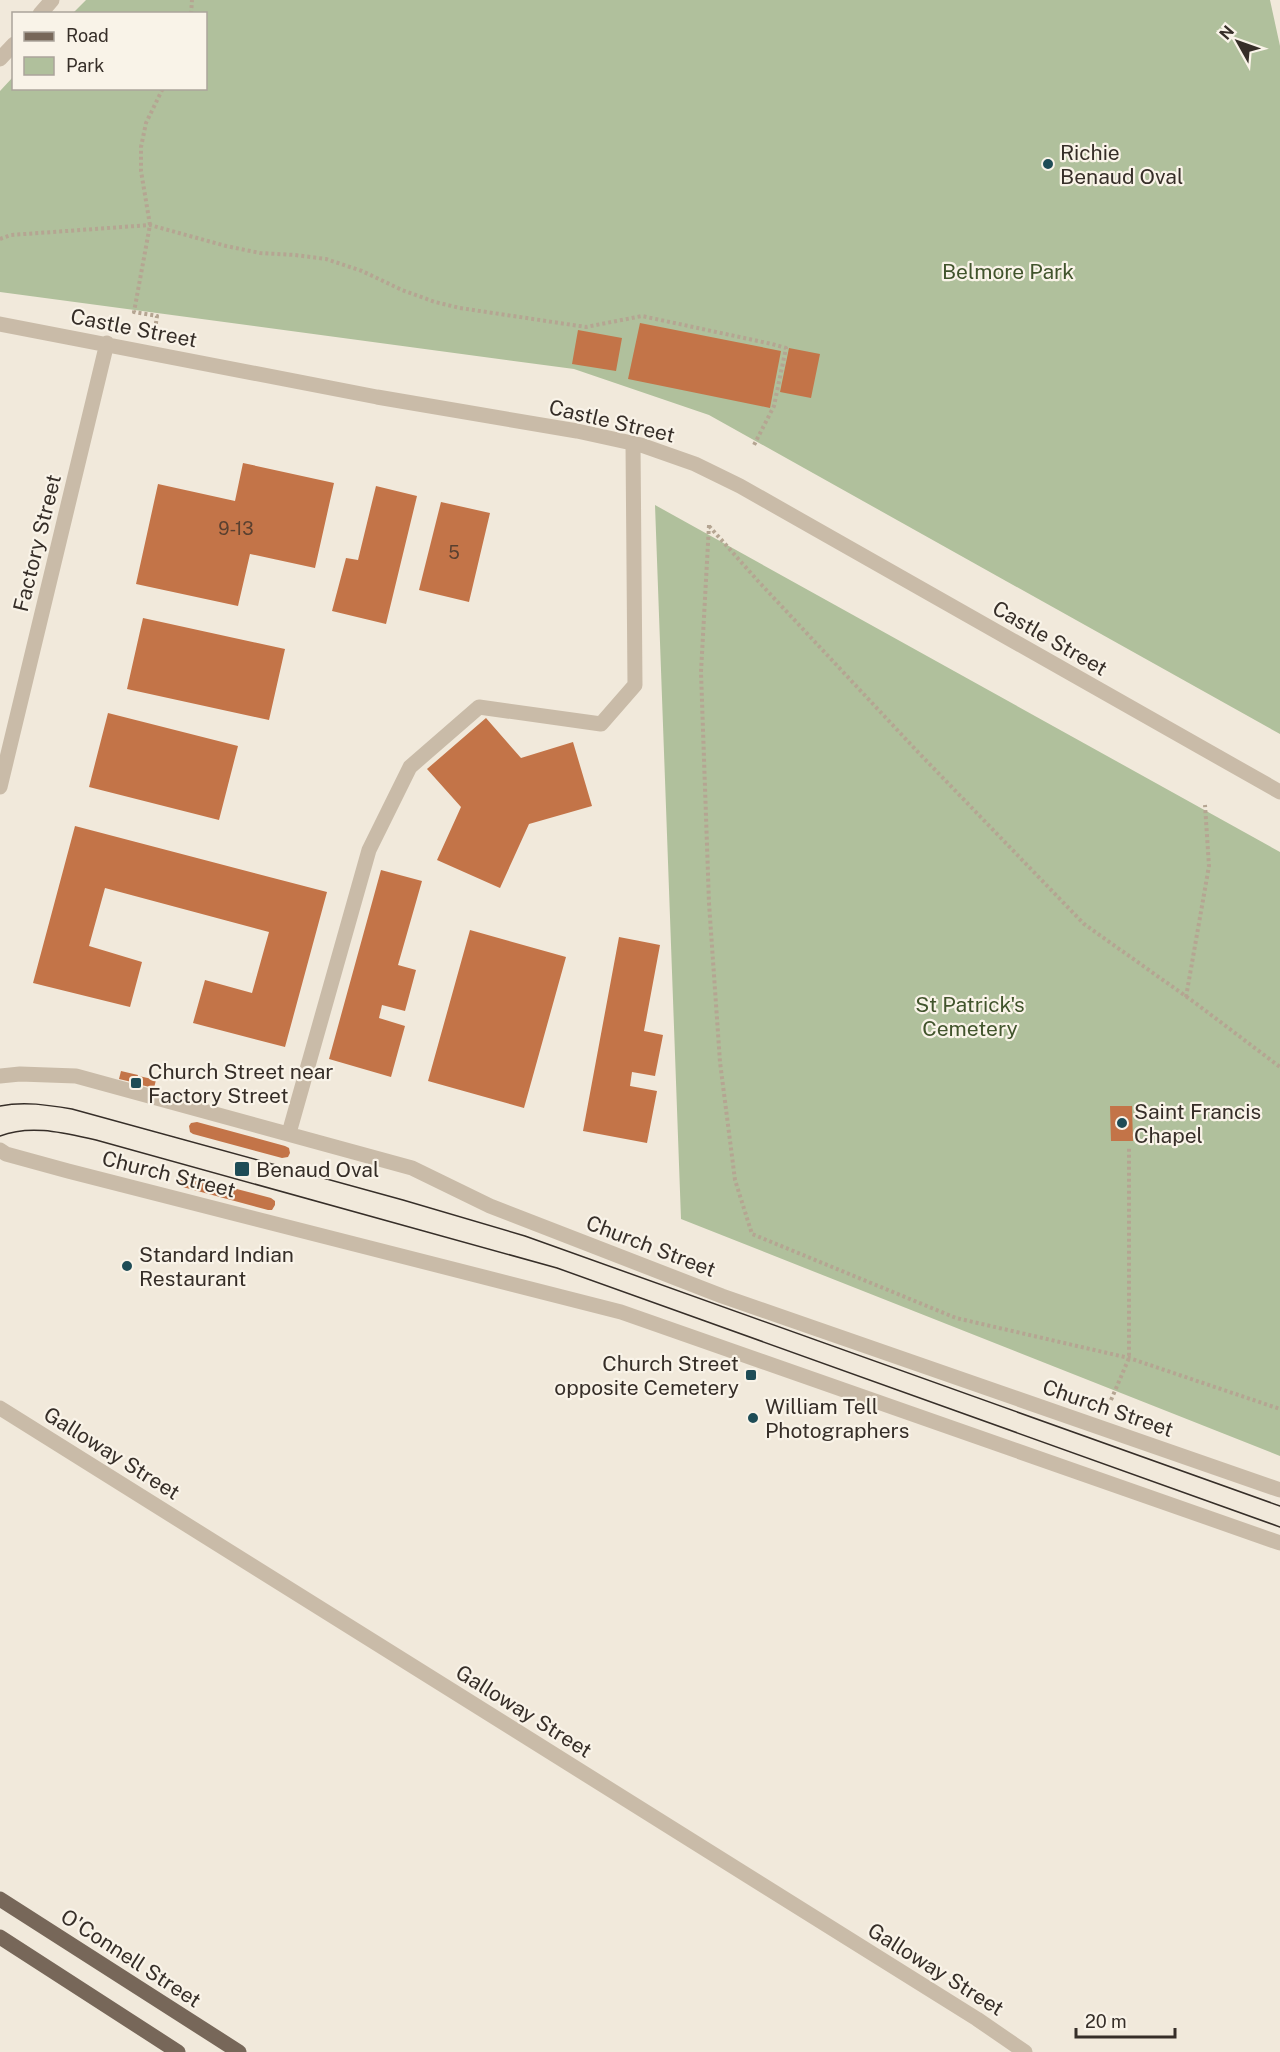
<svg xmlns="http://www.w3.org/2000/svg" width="1280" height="2052" font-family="'Public Sans',sans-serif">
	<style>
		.green { fill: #b0c09c }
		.building { fill: #c37448 }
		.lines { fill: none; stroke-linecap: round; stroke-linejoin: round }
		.path { stroke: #b5a592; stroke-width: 4; stroke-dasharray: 3 3; stroke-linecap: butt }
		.minor { stroke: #c9bba8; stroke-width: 15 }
		.major { stroke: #776759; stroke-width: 15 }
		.tram { stroke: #362e28; stroke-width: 1.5 }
		.poi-dot { fill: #1e4c56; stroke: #f9f3e8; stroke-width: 2 }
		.labels { text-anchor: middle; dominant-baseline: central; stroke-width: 4.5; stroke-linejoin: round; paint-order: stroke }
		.number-label { font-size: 18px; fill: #594030 }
		.poi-label { font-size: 21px; fill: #362e28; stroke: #f9f3e8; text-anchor: start }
		.park-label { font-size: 21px; fill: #41542c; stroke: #f9f3e8 }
		.street-label { font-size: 21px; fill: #362e28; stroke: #f9f3e8 }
	</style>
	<rect width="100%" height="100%" fill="#f1e9db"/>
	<!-- green -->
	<path class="green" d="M86 0H1270L1280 46V734L709 415 574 369 0 292V91L13 77 14 88H206V14L73 13Z
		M655 505 1280 852V1456L681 1219Z"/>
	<!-- building -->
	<path class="building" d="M640 323 781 351 770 408 628 379Z
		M578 330 622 338 616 371 572 364Z
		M789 348 820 354 811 398 780 392Z
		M243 463 334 483 315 568 250 554 238 606 136 584 158 484 235 501Z
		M376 486 417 496 386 624 332 611 346 558 358 560Z
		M441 502 490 513 469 602 419 590Z
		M143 618 285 649 269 720 127 689Z
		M108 713 238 746 219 820 89 787Z
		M486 718 521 758 573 742 592 806 529 824 500 888 437 860 461 807 427 769Z
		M75 826 327 892 285 1047 193 1023 205 980 252 993 269 932 105 888 89 946 142 962 130 1007 33 983Z
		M381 870 422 881 398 965 416 970 405 1011 382 1005 379 1018 405 1026 391 1077 329 1059Z
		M470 930 566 957 524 1108 428 1081Z
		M619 937 660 945 644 1031 663 1035 655 1076 632 1072 630 1086 657 1091 647 1143 583 1131Z
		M121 1071 138 1075 136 1083 119 1079Z
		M139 1076 156 1080 154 1088 137 1084Z
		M1110 1106H1132L1133 1141H1111Z
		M197 1122 285 1146 289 1148 290 1153 288 1157 282 1158 193 1134 190 1132 189 1126 191 1123Z
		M179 1174 271 1198 275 1201V1205L272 1210H268L179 1186 175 1180Z"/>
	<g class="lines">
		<!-- path -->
		<path class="path" d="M191 14 192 0
			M0 239 11 235 150 225 226 246 260 253 295 255 326 259 362 271 402 290 435 302 460 308 586 327 642 316 772 344 786 348 774 406 753 447
			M155 330 157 316 134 312 150 225 141 171V147L146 123 163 88
			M709 525 701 672 709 903 720 1062 735 1180 752 1234 956 1318 1129 1358 1280 1409
			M709 526 758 581 916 750 1084 924 1194 1002 1280 1067
			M1186 997 1209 866 1205 805
			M1111 1400 1129 1358V1148"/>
		<!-- minor -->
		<path class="minor" d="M40 14 52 0
			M0 59 14 44
			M0 324 377 397 577 431 641 445 695 464 740 486 1280 792
			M0 787 107 343
			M0 1076 20 1074 76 1076 412 1168 490 1206 722 1296 1280 1490
			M289 1133 369 850 410 767 479 707 601 724 635 685 633 444
			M0 1150 6 1154 68 1171 621 1312 1280 1543
			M0 1408 977 2019 1025 2052"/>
		<!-- major -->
		<path class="major" d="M0 1899 239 2052
			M0 1937 178 2052"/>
		<!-- tram -->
		<path class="tram" d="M0 1106C24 1101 48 1105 72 1109L403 1200 525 1236 1280 1506
			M0 1136C31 1124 64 1133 96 1140L557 1268 1280 1527"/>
	</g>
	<!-- markers -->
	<g class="poi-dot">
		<circle cx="1048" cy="164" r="6"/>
		<rect x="130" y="1077" width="12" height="12" rx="3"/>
		<circle cx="1122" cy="1123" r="6"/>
		<rect x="234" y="1161" width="16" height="16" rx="3"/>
		<circle cx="127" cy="1266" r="6"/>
		<rect x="745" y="1369" width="12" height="12" rx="3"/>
		<circle cx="753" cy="1418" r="6"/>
	</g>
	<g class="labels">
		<!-- number labels -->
		<g class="number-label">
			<text x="236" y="528">9-13</text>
			<text x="454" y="552">5</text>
		</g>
		<!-- poi labels -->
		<g class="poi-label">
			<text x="1060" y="152">Richie<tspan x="1060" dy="24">Benaud Oval</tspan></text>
			<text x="148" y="1071">Church Street near<tspan x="148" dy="24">Factory Street</tspan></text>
			<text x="1134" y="1111">Saint Francis<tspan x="1134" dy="24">Chapel</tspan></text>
			<text x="256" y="1169">Benaud Oval</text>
			<text x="139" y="1254">Standard Indian<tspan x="139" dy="24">Restaurant</tspan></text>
			<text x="739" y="1363" text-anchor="end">Church Street<tspan x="739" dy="24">opposite Cemetery</tspan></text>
			<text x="765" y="1406">William Tell<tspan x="765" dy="24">Photographers</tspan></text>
		</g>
		<!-- park labels -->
		<g class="park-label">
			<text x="1008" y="271">Belmore Park</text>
			<text x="970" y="1004">St Patrick's<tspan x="970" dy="24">Cemetery</tspan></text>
		</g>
		<!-- street labels -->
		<g class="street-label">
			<text transform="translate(134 328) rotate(11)">Castle Street</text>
			<text transform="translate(612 421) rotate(13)">Castle Street</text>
			<text transform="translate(37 543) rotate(-76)">Factory Street</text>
			<text transform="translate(1050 638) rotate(30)">Castle Street</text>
			<text transform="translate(169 1174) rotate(14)">Church Street</text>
			<text transform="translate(651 1246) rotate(21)">Church Street</text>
			<text transform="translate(1108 1408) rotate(19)">Church Street</text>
			<text transform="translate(112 1453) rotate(32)">Galloway Street</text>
			<text transform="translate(524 1711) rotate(32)">Galloway Street</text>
			<text transform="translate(131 1958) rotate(33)">O'Connell Street</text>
			<text transform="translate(936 1969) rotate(32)">Galloway Street</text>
		</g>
	</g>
	<!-- legend -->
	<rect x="12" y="12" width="195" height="78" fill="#f9f3e8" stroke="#aba49b" stroke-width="1.5"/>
	<rect x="24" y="32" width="30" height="9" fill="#776759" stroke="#aba49b" stroke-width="1.5"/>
	<text x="66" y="42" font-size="18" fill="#362e28">Road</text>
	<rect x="24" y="57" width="30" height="18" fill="#b0c09c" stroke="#aba49b" stroke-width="1.5"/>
	<text x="66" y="72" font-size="18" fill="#362e28">Park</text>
	<!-- north arrow -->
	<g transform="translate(1238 42) rotate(310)" stroke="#f9f3e8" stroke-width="4.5" paint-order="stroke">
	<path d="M0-4.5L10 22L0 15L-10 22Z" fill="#362e28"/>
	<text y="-9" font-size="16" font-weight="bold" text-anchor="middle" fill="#362e28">N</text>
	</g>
	<!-- scale -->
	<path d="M1076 2028v9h99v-9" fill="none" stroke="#362e28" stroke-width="3"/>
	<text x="1085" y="2028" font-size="18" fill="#362e28" stroke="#f9f3e8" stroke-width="4.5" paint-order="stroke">20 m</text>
</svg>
